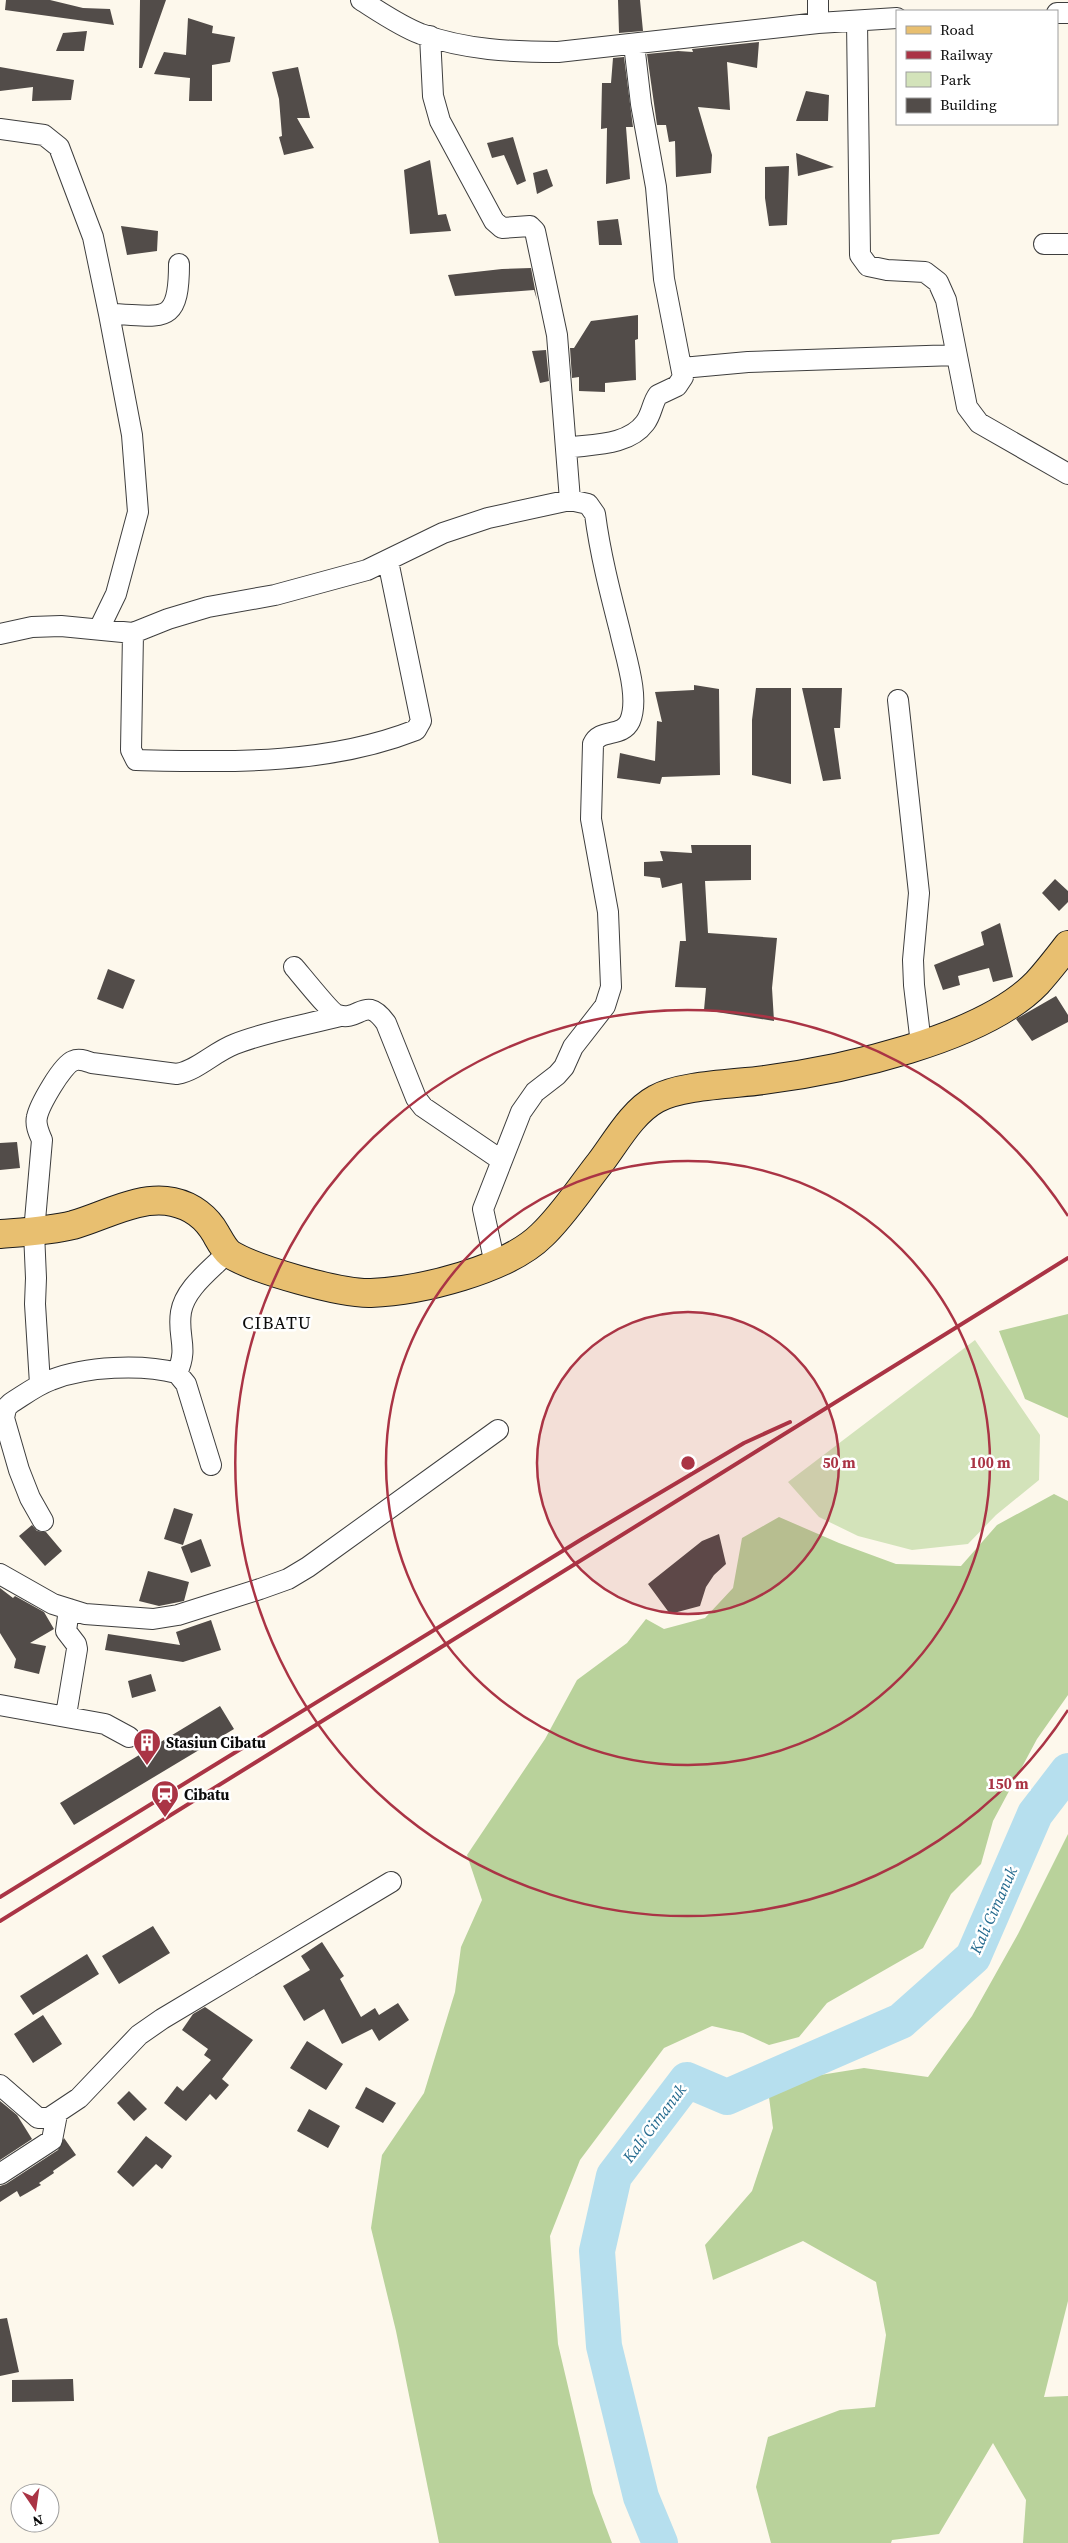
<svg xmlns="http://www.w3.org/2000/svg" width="1068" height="2543" font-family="'Source Serif 4',serif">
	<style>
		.green { fill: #d3e3ba }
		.forest { fill: #b9d29b }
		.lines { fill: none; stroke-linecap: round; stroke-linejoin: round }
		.river { stroke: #b6dfee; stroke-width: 36 }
		.building { fill: #524c49 }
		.minor-casing { stroke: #3e3e3e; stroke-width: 22 }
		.primary-casing { stroke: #1c1c1c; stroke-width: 30 }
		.minor { stroke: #fff; stroke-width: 20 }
		.primary { stroke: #e8bf70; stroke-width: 28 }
		.rail { stroke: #aa3445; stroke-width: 4 }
		.ring { fill: none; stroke: #aa3445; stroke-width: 2.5 }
		.labels { text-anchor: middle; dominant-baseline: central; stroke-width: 5; stroke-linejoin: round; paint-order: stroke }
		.poi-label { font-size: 15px; font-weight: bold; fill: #0b0b0b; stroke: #fff; text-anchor: start }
		.water-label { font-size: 16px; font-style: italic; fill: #246a8e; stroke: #fff }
		.quarter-label { font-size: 18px; letter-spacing: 1px; fill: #0b0b0b; stroke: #fff }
		.centre { fill: #aa3445; stroke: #fff; stroke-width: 2.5 }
		.ring-label { font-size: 15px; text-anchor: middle; font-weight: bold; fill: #aa3445; stroke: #fff; stroke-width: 5; stroke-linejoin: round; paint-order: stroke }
	</style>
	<rect width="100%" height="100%" fill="#fdf8ec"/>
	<!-- green -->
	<path class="green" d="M975 1340 1040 1435 1039 1480 996 1515 968 1544 912 1550 858 1536 819 1517 788 1482Z"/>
	<!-- forest -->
	<path class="forest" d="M1068 1314V1418L1025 1399 999 1331Z
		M1054 1494 1068 1501V1695L1037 1739 993 1821 981 1864 951 1894 923 1948 827 2003 799 2037 769 2045 743 2033 712 2026 664 2048 580 2160 550 2236 558 2344 593 2493 612 2543H439L396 2331 371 2228 382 2155 424 2093 455 1992 461 1947 482 1900 467 1855 545 1739 577 1680 627 1643 646 1619 664 1629 705 1618 733 1588 742 1538 779 1517 839 1543 896 1564 961 1566 997 1525Z
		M1068 1834V2301L1044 2397 1068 2396V2543H1023L1026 2500 993 2443 939 2534 892 2540 891 2543H771L756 2487 768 2437 840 2410 875 2407 886 2335 876 2282 803 2241 713 2280 705 2245 752 2191 773 2128 766 2074 814 2076 864 2068 928 2077 972 2016 1018 1934Z"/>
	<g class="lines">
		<!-- river -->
		<path class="river" d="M660 2543 641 2497 604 2346 597 2251 614 2176 687 2080 727 2097 901 2021 973 1957 1035 1814 1068 1771"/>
	</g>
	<!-- building -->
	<path class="building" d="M6 0H50L83 8 110 9 114 25 5 10Z
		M140 0H166L142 68H139Z
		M618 0H640L643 31 619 33Z
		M188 18 213 26 212 33 235 37 230 62 212 65V101H189L190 78 154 74 164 52 186 55Z
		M87 31 84 51H56L63 33Z
		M759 42 757 68 727 62 730 110 698 107 712 155 711 173 676 177 675 141 669 142 666 125H657L647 54 678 51 693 52 692 49Z
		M624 57 633 127H626L630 179 606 184 607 128 601 129 602 83H611L613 58Z
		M0 67 74 80 71 100 32 101 33 87 0 91Z
		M298 67 310 118H297L314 148 284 155 279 137 282 136 279 99 272 72Z
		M806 91 829 95 828 121H796Z
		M513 137 526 181 517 185 504 155 492 158 487 143Z
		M796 153 834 167 798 176Z
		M430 160 438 215 446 214 451 231 410 234 404 170Z
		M789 166 787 225 769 226 765 198V167Z
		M547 169 553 186 537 194 533 173Z
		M618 219 622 245H599L597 221Z
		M121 226 158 231 157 251 127 255Z
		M531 268 537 300 534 290 455 296 448 275 502 269Z
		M638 315V339L635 340 636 380 605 383V392L579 391V377L572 378 570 348H574L591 321Z
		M546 350 549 381 540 383 532 351Z
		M694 685 719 689 720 775 662 777 660 784 617 778 620 753 655 761 657 721 662 722 655 692 694 690Z
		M756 688H791V784L752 775V720Z
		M802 688H842L840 728H834L841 779 823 781Z
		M691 845H751V880L705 881 708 933 777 938 772 988 774 1021 704 1010 706 988 675 987 680 941H686L682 883 662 888 660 878 644 876V862L663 861 660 851 692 853Z
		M1055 879 1068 891V902L1059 911 1042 893Z
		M1000 923 1013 977 993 982 989 968 958 976 960 985 943 990 934 965 984 945 981 932Z
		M108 969 135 980 123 1009 97 999Z
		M1056 996 1068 1015V1022L1032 1041 1016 1019Z
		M17 1142 20 1168 0 1170V1143Z
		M174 1508 193 1514 183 1545 164 1539Z
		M32 1525 37 1531 46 1532 62 1551 45 1566 19 1536Z
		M719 1534 726 1564 714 1575 706 1587 700 1606 670 1614 648 1584 702 1541Z
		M201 1539 211 1566 191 1573 181 1547Z
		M148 1571 189 1582 184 1601 159 1606 139 1601Z
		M0 1588 13 1598 15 1596 44 1612 54 1629 30 1643 46 1646 39 1674 14 1668 16 1659 0 1633Z
		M211 1620 221 1650 183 1662 105 1650 108 1634 180 1645 176 1632Z
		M151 1674 156 1691 132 1698 128 1681Z
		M220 1706 234 1729 74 1825 60 1803Z
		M153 1926 170 1953 119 1984 102 1956Z
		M322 1942 344 1976 340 1979 361 2017 375 2008 379 2015 398 2003 409 2020 379 2041 372 2029 342 2044 324 2009 304 2021 283 1986 310 1970 301 1956Z
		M87 1954 99 1974 33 2015 20 1996Z
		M205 2007 253 2040 222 2079 229 2085 216 2100 210 2094 186 2121 164 2103 177 2086 183 2091 211 2060 204 2055 208 2049 182 2030 193 2014Z
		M43 2015 62 2044 33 2063 14 2034Z
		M307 2041 343 2064 326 2090 290 2068Z
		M366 2087 396 2103 383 2123 355 2108Z
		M129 2091 147 2109 134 2121 117 2103Z
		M0 2101 17 2115 32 2139 0 2160Z
		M309 2109 340 2126 328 2148 297 2131Z
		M146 2136 172 2156 162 2169 156 2164 133 2187 117 2172Z
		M64 2138 76 2155 53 2171 54 2173 39 2183 41 2185 20 2197 17 2191 0 2202V2186L6 2184 58 2150Z
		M7 2318 19 2372 0 2376V2319Z
		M73 2379 74 2401 12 2402V2380Z"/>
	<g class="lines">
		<!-- minor casing -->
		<g class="minor-casing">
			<path id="minor" d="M361 0C380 12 400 26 421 34 466 50 511 52 558 52L818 23 897 18
				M1057 13H1068
				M857 21 860 255 868 266 887 270 925 272 938 282 946 300 967 407 979 423 1068 474
				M818 23V0
				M430 36 433 96 440 121 494 221 502 228 530 226 535 231 557 335 570 500
				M0 129 44 135 59 147 93 237 109 314 132 435 138 512 116 594 99 629
				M1044 244H1068
				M109 314C162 315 179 328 179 264
				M682 368 748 362 956 355
				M566 448C592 444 628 446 645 423 652 414 652 403 658 395L677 386 683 377 664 279 656 187 641 104 634 44
				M133 633 131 750 136 760C231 762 327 765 416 730L421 721 388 561
				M0 634 32 627 61 626 133 633 168 619 208 607 275 595 367 570 443 533 488 518 570 500 588 504 595 514C600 553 610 592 620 631 625 655 640 697 630 721 622 738 600 728 593 744L591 819 608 912 611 987 605 1006 573 1047 564 1067 557 1075 535 1092 521 1112 483 1209 495 1264
				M898 700 919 893 913 960 914 985 921 1044
				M294 967C301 975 331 1013 338 1015 360 1022 365 994 386 1023L416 1098 423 1107 501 1160
				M177 1373C189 1347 177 1337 181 1312 185 1288 211 1270 228 1252
				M40 1384 35 1304 36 1278 34 1232 42 1140C39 1133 35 1125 37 1117 39 1106 62 1065 73 1061 79 1058 86 1061 92 1063L177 1074C198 1070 214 1052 235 1044 268 1031 305 1025 340 1016
				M43 1521 30 1498 19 1470 4 1418 6 1408 11 1403C24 1395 37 1385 51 1380 86 1366 142 1364 177 1373L186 1384 211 1465
				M0 1574 53 1604 85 1614 153 1619 178 1615 260 1589 288 1579 308 1567 498 1430
				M0 1705 105 1724 129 1737
				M66 1715 77 1649 76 1644 66 1631 69 1609
				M0 2085 38 2118H49L79 2098 139 2035 162 2019 391 1882
				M0 2174 52 2140 57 2114"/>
		</g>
		<!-- primary casing -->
		<g class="primary-casing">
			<path id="primary" d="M0 1234C25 1232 49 1231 73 1225 105 1216 139 1195 173 1202 192 1206 207 1218 216 1234 220 1241 224 1249 230 1254 256 1270 341 1294 371 1293 420 1291 507 1270 542 1235 564 1214 581 1187 600 1163 616 1142 632 1112 656 1099 680 1085 735 1084 764 1080 841 1070 982 1040 1037 983 1048 971 1058 958 1068 945"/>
		</g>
		<!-- minor -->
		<use href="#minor" class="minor"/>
		<!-- primary -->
		<use href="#primary" class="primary"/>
		<!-- rail -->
		<path class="rail" d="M0 1897 582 1539 744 1443 790 1422
			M0 1921 1068 1258"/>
	</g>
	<!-- distance rings -->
	<circle cx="688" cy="1463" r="151" fill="#aa3445" fill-opacity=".12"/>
	<g class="ring">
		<circle cx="688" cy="1463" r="151"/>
		<circle cx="688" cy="1463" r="302"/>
		<path d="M1068 1710A453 453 0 1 1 1068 1216"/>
	</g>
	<!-- icons -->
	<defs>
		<g id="building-pin" transform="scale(1.4375)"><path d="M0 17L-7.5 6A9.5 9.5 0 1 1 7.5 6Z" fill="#aa3445" stroke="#fff"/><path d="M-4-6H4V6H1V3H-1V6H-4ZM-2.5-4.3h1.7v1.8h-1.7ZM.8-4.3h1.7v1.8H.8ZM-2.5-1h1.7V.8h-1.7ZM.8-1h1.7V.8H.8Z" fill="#fff"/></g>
		<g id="station-pin" transform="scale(1.4375)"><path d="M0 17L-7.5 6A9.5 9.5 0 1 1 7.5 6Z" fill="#aa3445" stroke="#fff"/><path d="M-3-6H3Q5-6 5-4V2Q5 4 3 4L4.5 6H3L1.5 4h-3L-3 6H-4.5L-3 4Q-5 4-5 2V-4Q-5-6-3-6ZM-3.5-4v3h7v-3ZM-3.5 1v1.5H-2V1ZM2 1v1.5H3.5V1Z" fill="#fff"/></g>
	</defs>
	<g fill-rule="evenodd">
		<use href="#building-pin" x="147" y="1742"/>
		<use href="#station-pin" x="165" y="1794"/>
	</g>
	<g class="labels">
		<!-- poi labels -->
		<g class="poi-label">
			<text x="166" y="1742">Stasiun Cibatu</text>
			<text x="184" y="1794">Cibatu</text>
		</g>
		<!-- water labels -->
		<g class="water-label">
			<text transform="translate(993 1910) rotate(-66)">Kali Cimanuk</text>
			<text transform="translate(654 2123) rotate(-53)">Kali Cimanuk</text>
		</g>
		<!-- quarter labels -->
		<g class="quarter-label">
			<text x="277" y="1322">CIBATU</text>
		</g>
	</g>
	<circle cx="688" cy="1463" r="8" class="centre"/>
	<g class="ring-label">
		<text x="839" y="1468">50 m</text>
		<text x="990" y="1468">100 m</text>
		<text x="1008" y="1789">150 m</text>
	</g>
	<!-- legend -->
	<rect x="896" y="10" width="162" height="115" fill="#ffffff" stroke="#9d9d9d"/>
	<rect x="906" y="26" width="25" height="8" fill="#e8bf70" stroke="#9d9d9d"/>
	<text x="940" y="35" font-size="15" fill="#0b0b0b">Road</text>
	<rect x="906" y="51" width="25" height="8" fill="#aa3445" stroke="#9d9d9d"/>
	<text x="940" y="60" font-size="15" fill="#0b0b0b">Railway</text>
	<rect x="906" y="72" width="25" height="15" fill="#d3e3ba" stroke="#9d9d9d"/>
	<text x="940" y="85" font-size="15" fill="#0b0b0b">Park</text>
	<rect x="906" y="98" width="25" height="15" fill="#524c49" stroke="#9d9d9d"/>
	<text x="940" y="110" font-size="15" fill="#0b0b0b">Building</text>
	<!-- north arrow -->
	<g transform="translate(35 2508) rotate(167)"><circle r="24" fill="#ffffff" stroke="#9d9d9d"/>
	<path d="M0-4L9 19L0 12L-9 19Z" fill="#aa3445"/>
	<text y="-8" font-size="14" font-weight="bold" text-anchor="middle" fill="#0b0b0b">N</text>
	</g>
</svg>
